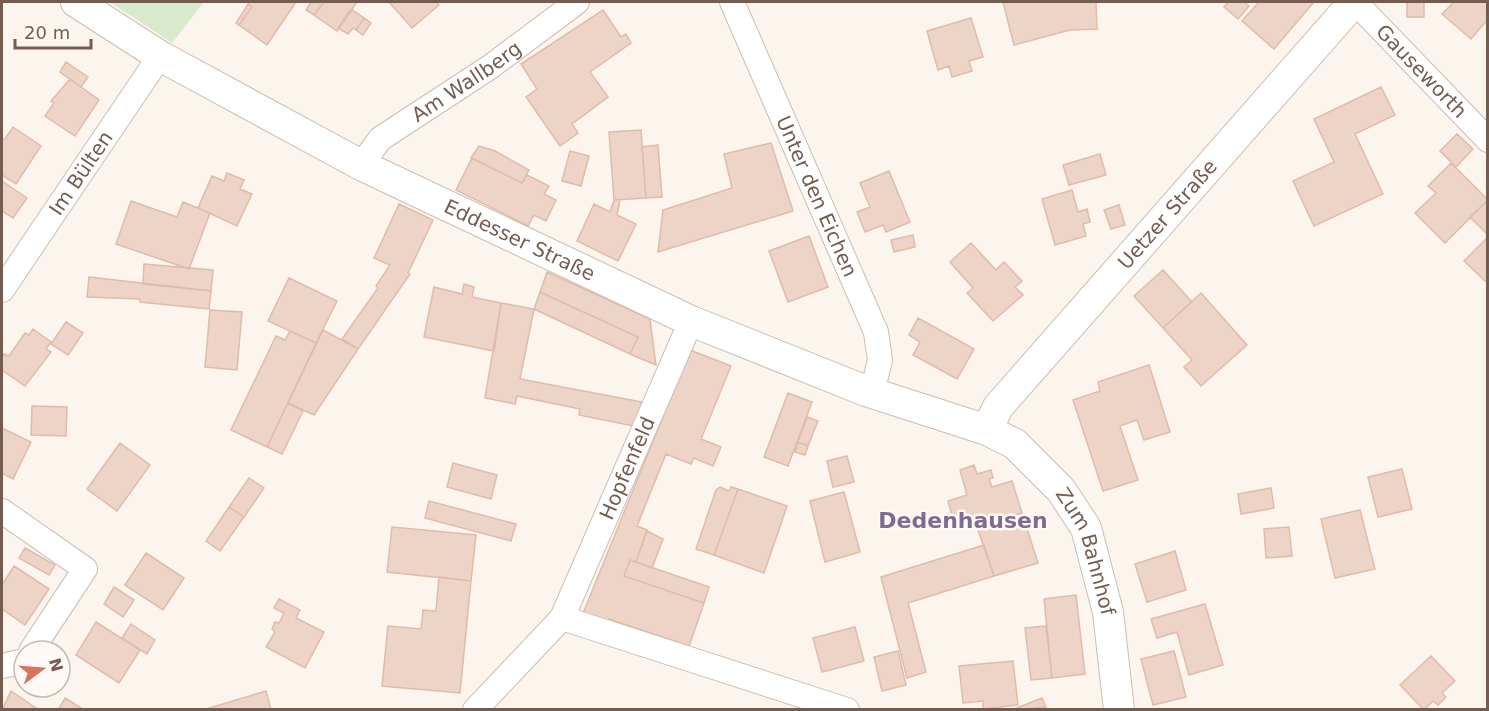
<svg xmlns="http://www.w3.org/2000/svg" width="1489" height="711" font-family="'DejaVu Sans',sans-serif">
	<style>
		.green { fill: #d9e9cc }
		.building { fill: #eed4c7; stroke: #dfbba9; stroke-width: 1.5 }
		.lines { fill: none; stroke-linecap: round; stroke-linejoin: round }
		.minor-casing { stroke: #cdbdb3; stroke-width: 26 }
		.tertiary-casing { stroke: #cdbdb3; stroke-width: 32 }
		.minor { stroke: #fff; stroke-width: 24 }
		.tertiary { stroke: #fff; stroke-width: 30 }
		.labels { text-anchor: middle; dominant-baseline: central; stroke-width: 5; stroke-linejoin: round; paint-order: stroke }
		.street-label { font-size: 20px; fill: #755c51; stroke: #fef9f4 }
		.quarter-label { font-size: 22px; font-weight: bold; fill: #816a90; stroke: #fef9f4 }
	</style>
	<rect width="100%" height="100%" fill="#fbf5ed"/>
	<!-- green -->
	<path class="green" d="M110 2H204L172 43Z"/>
	<!-- building -->
	<path class="building" d="M250 2H296L267 45 239 25 252 7 248 4Z
		M311 2H324L314 15 306 10Z
		M324 2H357L337 31 314 15Z
		M389 2H436L439 5 412 28Z
		M1003 2H1096L1097 29 1070 30 1014 45Z
		M1228 2H1244L1249 6 1238 19 1224 7Z
		M1259 2H1314L1274 49 1242 21Z
		M1407 2H1424V17H1407Z
		M1454 2H1488V19L1471 39 1442 14Z
		M248 4 252 7 239 25 236 23Z
		M351 9 364 18 356 30 353 28 348 34 338 28Z
		M603 10 621 37 626 34 631 43 590 72 608 97 572 124 578 133 560 146 526 97 537 89 521 64Z
		M364 18 371 23 363 35 356 30Z
		M971 18 983 57 969 61 972 71 952 77 949 66 938 70 927 31Z
		M66 62 88 77 81 87 60 72Z
		M70 79 99 100 75 136 45 116 54 103 51 101Z
		M1381 87 1395 115 1355 134 1383 194 1314 226 1293 181 1334 162 1314 119Z
		M13 127 41 146 16 184 2 175V139H5Z
		M641 130 646 198 614 200 609 132Z
		M1457 134 1473 149 1456 167 1440 151Z
		M771 143 793 211 658 252 663 210 732 188 724 154Z
		M658 145 662 197 646 198 642 147Z
		M479 146 495 151 529 170 522 183 471 158Z
		M570 151 589 156 581 186 562 181Z
		M1100 154 1106 175 1069 185 1063 165Z
		M472 158 522 183 527 175 549 186 544 194 556 200 546 221 534 215 528 226 456 190Z
		M1451 163 1488 200 1445 243 1415 213 1436 193 1428 186Z
		M889 171 910 222 886 232 883 225 865 232 857 212 870 207 860 183Z
		M227 173 244 180 240 189 252 194 237 226 198 208 212 176 224 181Z
		M2 181 27 198 13 218 2 211Z
		M1072 190 1078 212 1087 209 1090 222 1083 224 1086 236 1055 245 1042 199Z
		M614 200H620L617 215 636 224 618 261 577 241 594 204 610 212Z
		M1488 200V235L1470 217Z
		M131 201 177 217 183 202 210 213 189 269 116 244Z
		M399 204 433 220 408 273 410 274 358 349 342 339 378 288 376 286 390 265 374 258Z
		M1119 205 1125 225 1111 229 1104 210Z
		M913 235 915 247 894 252 891 240Z
		M809 236 828 287 788 302 769 251Z
		M1488 237V278L1485 281 1464 261Z
		M971 243 996 270 1004 262 1022 281 1015 287 1023 295 993 321 967 293 973 288 950 262Z
		M144 264 213 270 211 291 143 284Z
		M1163 270 1192 302 1163 328 1134 296Z
		M547 272 650 319 656 365 630 354 638 337 540 292Z
		M89 277 211 291 209 309 140 302V299L87 297Z
		M289 278 337 301 316 343 268 321Z
		M464 284 474 287 472 297 501 303 494 351 424 337 434 287 462 294Z
		M540 292 638 337 630 354 534 309Z
		M1201 293 1247 345 1201 386 1184 367 1192 360 1163 328Z
		M501 303 534 309 520 379 642 402 633 426 579 415 580 409 517 396 515 404 485 398Z
		M210 310 242 312 237 370 205 367Z
		M918 318 974 349 957 379 913 355 920 342 909 335Z
		M66 322 83 333 68 355 51 344Z
		M33 329 51 342 46 349 51 352 25 386 2 370V358L4 354 9 356 25 333 29 335Z
		M323 330 358 349 314 415 288 403Z
		M290 331 316 343 267 447 231 430 276 336 285 340Z
		M690 350 731 366 701 439 721 447 713 466 694 458 691 464 666 454 637 526 647 530 636 562 630 560 624 576 704 603 689 646 609 619V621L586 615 584 611Z
		M1149 365 1170 432 1144 440 1137 420 1120 426 1138 480 1103 491 1073 400 1100 391 1098 382Z
		M788 393 812 402 788 466 764 457Z
		M288 403 303 411 282 454 267 447Z
		M32 406 67 407 66 436 31 435Z
		M807 417 818 421 808 446 798 442Z
		M2 428 31 442 13 479 2 473Z
		M798 442 808 446 805 455 795 452Z
		M120 443 150 465 117 511 87 489Z
		M847 456 854 482 833 487 827 461Z
		M453 463 497 475 491 499 447 487Z
		M974 465 977 474 991 470 993 478 989 479 992 487 1012 481 1022 513 977 527 973 516 954 522 948 501 967 495 960 470Z
		M1402 469 1412 509 1378 517 1368 477Z
		M249 478 264 488 244 517 229 507Z
		M720 487 729 491 731 487 738 489 714 555 696 549 716 490Z
		M1271 488 1274 508 1241 514 1238 494Z
		M738 489 787 506 764 573 714 555Z
		M844 492 860 552 825 562 810 501Z
		M429 501 516 524 511 541 425 518Z
		M229 507 244 517 220 551 206 541Z
		M1360 510 1375 569 1335 578 1321 519Z
		M1022 513 1038 563 994 576 977 527Z
		M392 527 476 535 471 581 387 572Z
		M1289 527 1292 556 1266 558 1264 529Z
		M647 531 663 539 652 568 636 562Z
		M984 545 994 576 908 603 926 672 907 678 881 577Z
		M25 548 55 565 49 575 19 558Z
		M1175 551 1186 590 1147 602 1135 564Z
		M146 553 184 578 163 610 125 585Z
		M630 560 709 587 704 603 624 576Z
		M14 566 49 589 25 625 2 609V585Z
		M439 577 471 581 460 693 382 686 388 626 421 629 423 610 436 611Z
		M114 587 134 600 123 617 104 604Z
		M1076 595 1085 674 1052 678 1044 599Z
		M279 599 300 610 296 618 324 632 305 668 266 647 275 632 272 629 275 622 279 623 284 613 274 608Z
		M1205 604 1223 665 1189 675 1177 632 1157 638 1151 619Z
		M96 622 140 650 119 683 76 655Z
		M131 624 155 640 147 654 122 638Z
		M1046 626 1052 678 1031 680 1025 628Z
		M855 627 864 661 822 672 813 638Z
		M898 651 906 685 882 691 874 657Z
		M1174 651 1186 697 1153 705 1141 659Z
		M1431 656 1455 681 1442 693 1446 697 1438 705 1433 701 1424 710 1400 685Z
		M1013 661 1018 705 983 709V701L963 703 959 666Z
		M11 691 39 710H2Z
		M266 691 271 710 206 709Z
		M65 698 84 710H58Z
		M1042 698 1046 707 1018 710 1017 708Z"/>
	<g class="lines">
		<!-- minor casing -->
		<g class="minor-casing">
			<g id="minor">
				<path id="s1" d="M732 2 876 332 880 360 872 393"/>
				<path id="s2" d="M1355 2 1488 140"/>
				<path id="s3" d="M361 165 380 139 490 67 577 2"/>
				<path id="s4" d="M2 290 160 56"/>
				<path d="M2 511 85 569 31 651"/>
				<path d="M562 618 847 710"/>
				<path d="M2 666 24 661"/>
				<path id="s5" d="M475 710 562 618 691 321"/>
			</g>
		</g>
		<!-- tertiary casing -->
		<g class="tertiary-casing">
			<g id="tertiary">
				<path id="s6" d="M76 2 160 56 361 165 691 321 866 391 987 430 1015 444 1061 490 1086 528 1108 612 1119 710"/>
				<path id="s7" d="M987 430 998 407 1354 2"/>
			</g>
		</g>
		<!-- minor -->
		<use href="#minor" class="minor"/>
		<!-- tertiary -->
		<use href="#tertiary" class="tertiary"/>
	</g>
	<g class="labels">
		<!-- street labels -->
		<g class="street-label">
			<text stroke="none"><textPath href="#s2" startOffset="96">Gauseworth</textPath></text>
			<text stroke="none"><textPath href="#s3" startOffset="136">Am Wallberg</textPath></text>
			<text stroke="none"><textPath href="#s4" startOffset="141">Im Bülten</textPath></text>
			<text stroke="none"><textPath href="#s1" startOffset="212">Unter den Eichen</textPath></text>
			<text stroke="none"><textPath href="#s7" startOffset="282">Uetzer Straße</textPath></text>
			<text stroke="none"><textPath href="#s6" startOffset="504">Eddesser Straße</textPath></text>
			<text stroke="none"><textPath href="#s5" startOffset="290">Hopfenfeld</textPath></text>
			<text stroke="none"><textPath href="#s6" startOffset="1173">Zum Bahnhof</textPath></text>
		</g>
		<!-- quarter labels -->
		<g class="quarter-label">
			<text x="963" y="520">Dedenhausen</text>
		</g>
	</g>
	<!-- border -->
	<rect width="1489" height="711" fill="none" stroke="#755c51" stroke-width="6"/>
	<!-- north arrow -->
	<g transform="translate(42 669) rotate(74)"><circle r="28" fill="#fef9f4" stroke="#c7bab3" stroke-width="1.5"/>
	<path d="M0-4.5L10 22L0 15L-10 22Z" fill="#d8735f"/>
	<text y="-9" font-size="16" font-weight="bold" text-anchor="middle" fill="#755c51">N</text>
	</g>
	<!-- scale -->
	<path d="M15 39v9h76v-9" fill="none" stroke="#755c51" stroke-width="3"/>
	<text x="24" y="39" font-size="18" fill="#755c51" stroke="#fef9f4" stroke-width="4.5" paint-order="stroke">20 m</text>
</svg>
